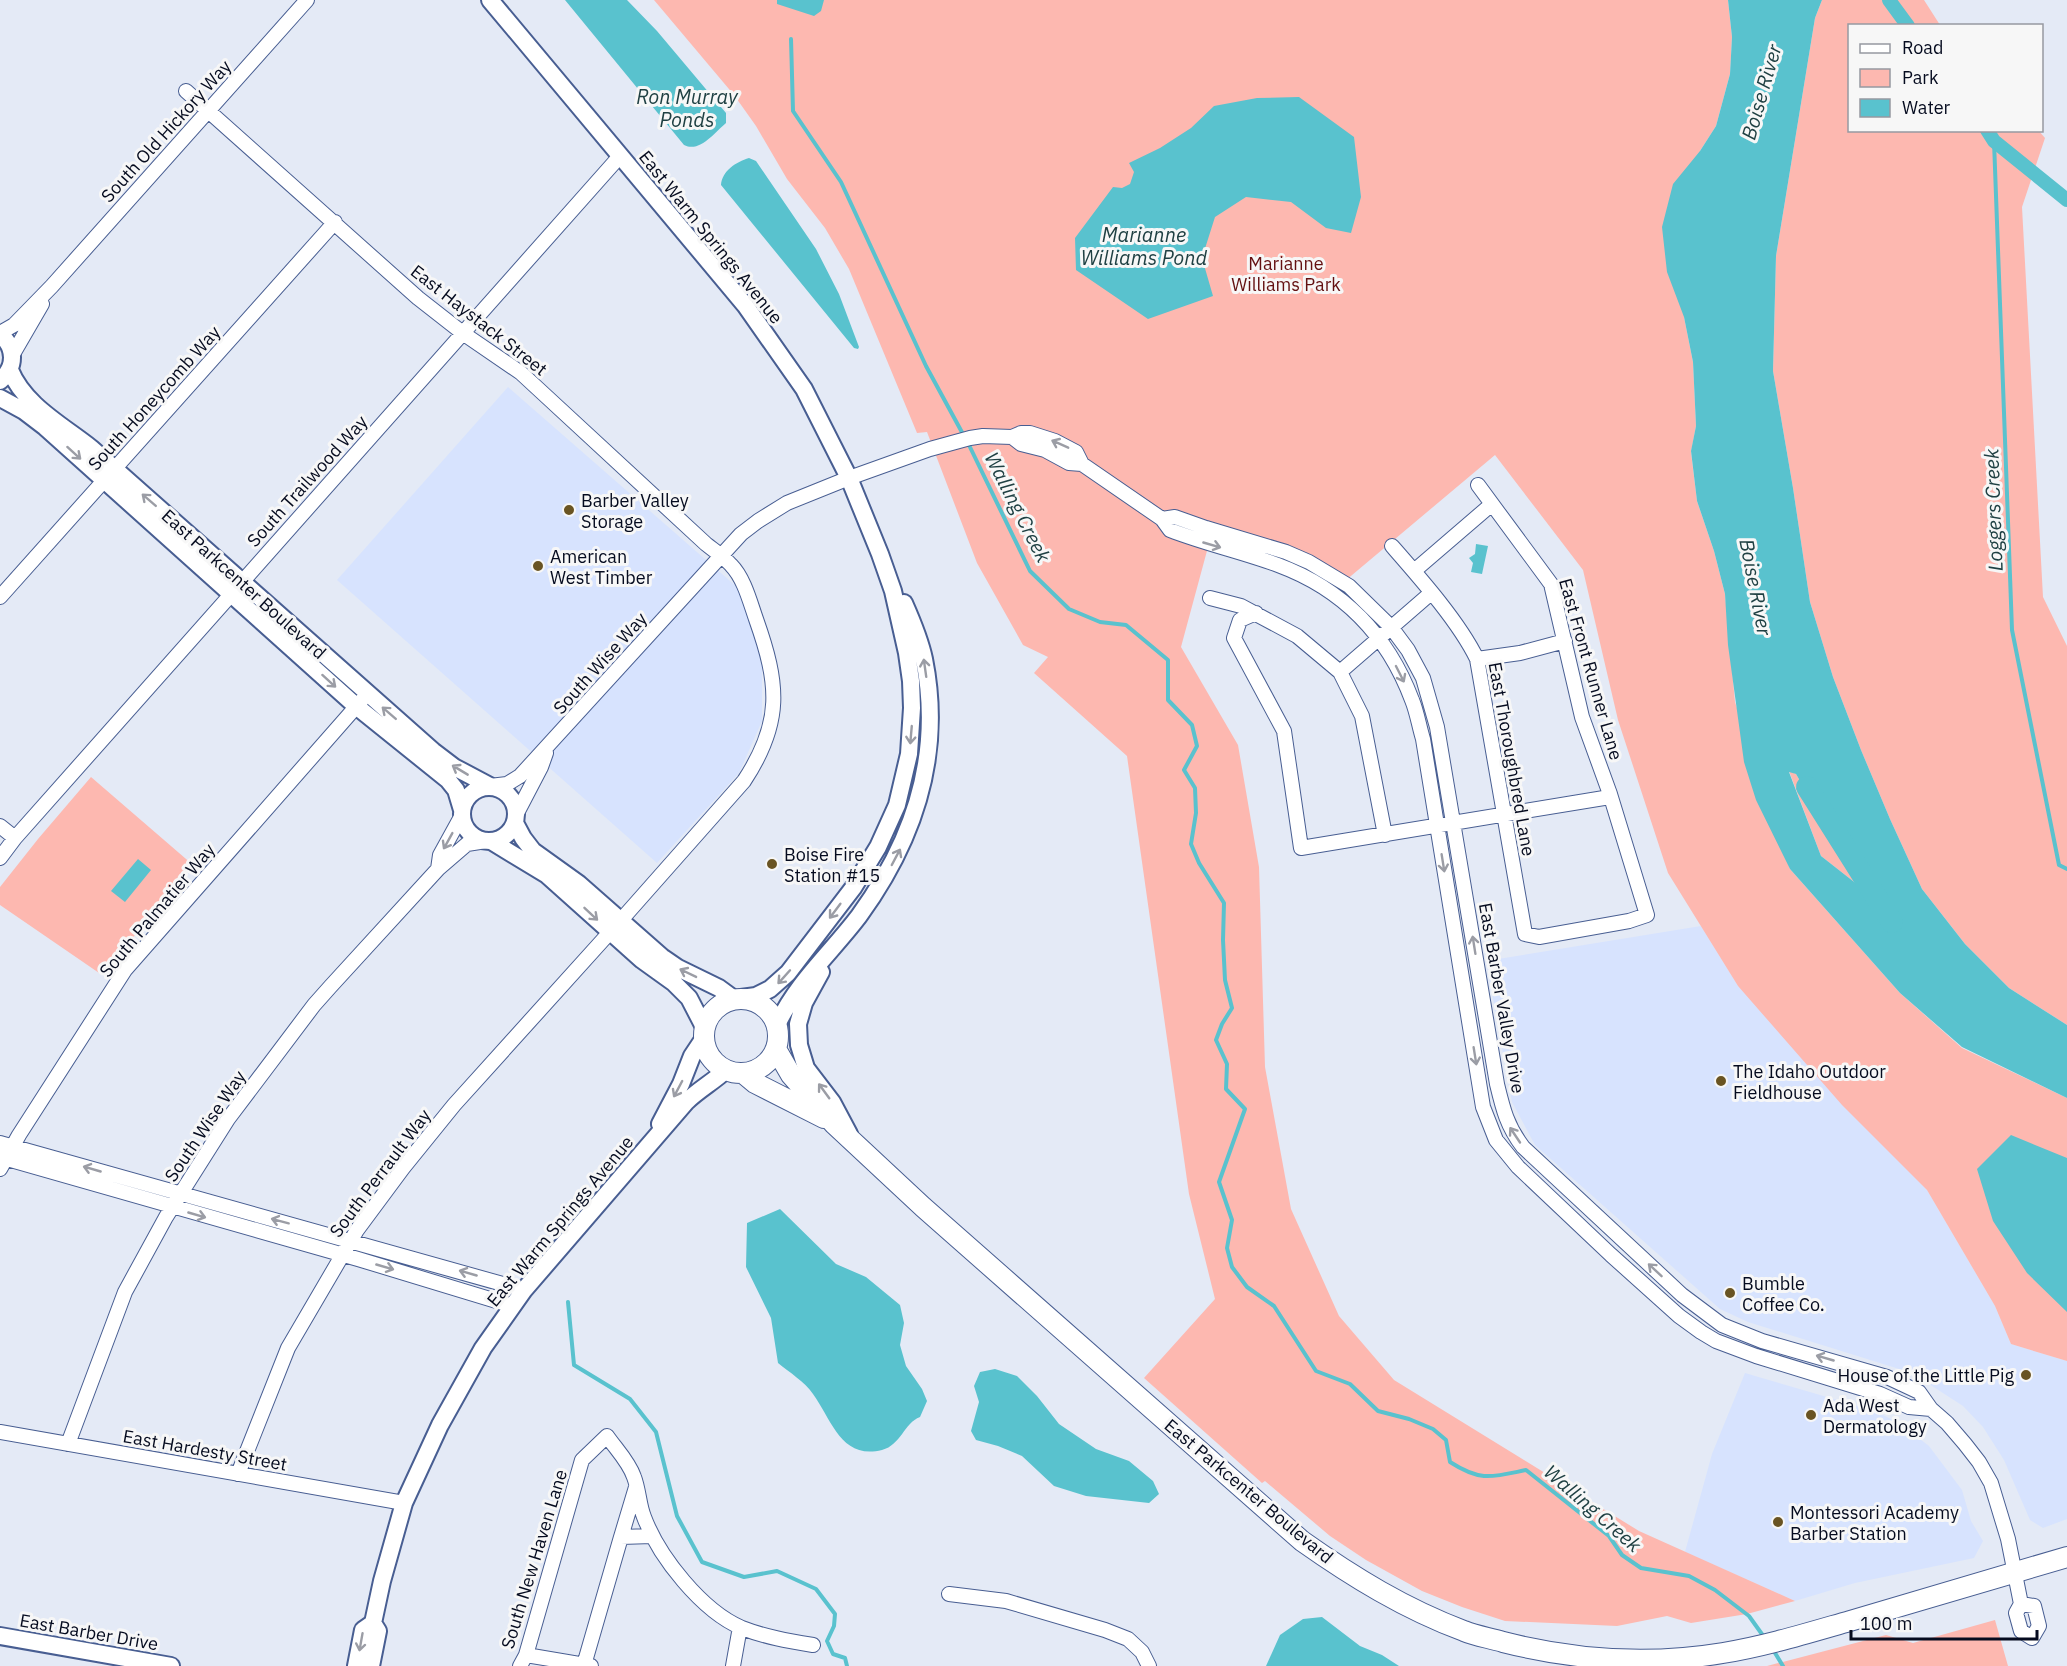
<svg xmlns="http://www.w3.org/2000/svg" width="2067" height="1666" font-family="'IBM Plex Sans',sans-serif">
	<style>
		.built { fill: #d7e3fe }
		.green { fill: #fdb8b0 }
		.water { fill: #59c2ce; fill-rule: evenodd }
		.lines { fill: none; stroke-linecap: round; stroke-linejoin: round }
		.stream { stroke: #59c2ce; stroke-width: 4 }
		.canal { stroke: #59c2ce; stroke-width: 14 }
		.river { stroke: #59c2ce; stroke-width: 22 }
		.minor-casing { stroke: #485e92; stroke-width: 16 }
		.tertiary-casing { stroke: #485e92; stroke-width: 20 }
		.secondary-casing { stroke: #485e92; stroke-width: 22 }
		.minor { stroke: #fff; stroke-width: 14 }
		.tertiary { stroke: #fff; stroke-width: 16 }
		.secondary { stroke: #fff; stroke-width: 20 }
		.oneway { stroke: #9b9da5 }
		.poi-dot { fill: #695423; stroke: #f7f7f7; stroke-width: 2 }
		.labels { text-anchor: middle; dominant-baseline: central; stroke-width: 6; stroke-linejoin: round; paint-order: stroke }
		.street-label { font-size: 18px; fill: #050b1f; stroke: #f7f7f7 }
		.park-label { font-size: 18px; fill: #631011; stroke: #f7f7f7 }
		.poi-label { font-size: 18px; fill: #050b1f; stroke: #f7f7f7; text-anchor: start }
		.water-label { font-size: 20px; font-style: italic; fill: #1f4043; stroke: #f7f7f7 }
	</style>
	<rect width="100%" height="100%" fill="#e4eaf6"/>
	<!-- built -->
	<path class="built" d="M508 387 745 594 762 659V721L739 773 657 863 337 580Z
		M1701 926 1738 986 1927 1190 1995 1306 2011 1344 2067 1361V1519L2043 1528 2030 1520 2004 1460 1983 1427 1963 1406 1912 1373 1748 1322 1720 1309 1535 1145 1512 1102 1486 961Z
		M1745 1373 1875 1411 1899 1423 1929 1446 1962 1490 1971 1521 1983 1541 1974 1558 1855 1583 1795 1601 1685 1552 1712 1454Z"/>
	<!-- green -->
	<path class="green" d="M654 0H1728L1732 37 1730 74 1716 126 1700 151 1684 317 1693 362 1696 426 1691 452 1697 501 1714 551 1725 594 1735 702 1790 869 1900 993 1962 1048 2067 1098V1361L2011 1344 1995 1306 1927 1190 1842 1105 1738 986 1668 873 1618 720 1583 570 1495 455 1339 586 1287 557 1211 536 1181 647 1238 745 1259 867 1265 1067 1291 1209 1339 1316 1394 1380 1639 1531 1795 1601 1747 1614 1691 1623 1667 1616 1617 1626 1505 1621 1462 1607 1422 1591 1366 1560 1330 1536 1265 1481 1262 1483 1144 1378 1215 1299 1189 1194 1127 756 1034 673 1048 657 1023 645 977 563 927 432 917 433 849 269 825 228 787 179 756 126 734 95Z
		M1822 0H1924L1940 25 1850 26V130H2038L2045 138 2022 207 2043 597 2067 646V1025L2009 988 1965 944 1922 889 1890 819 1861 750 1833 677 1810 602 1793 488 1773 371 1776 256 1815 18Z
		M1789 771 1796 774 1810 798 1839 831 1865 865 1878 895 1872 896 1821 856Z
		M91 777 193 865 102 975 0 905V887L38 839Z
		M1995 1620 2008 1666H1767L1886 1635 1913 1643Z"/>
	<!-- water -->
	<path class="water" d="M565 0H627L657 31 726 113V123C714 133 700 153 684 145Z
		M777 0H824L821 11 814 16 777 4Z
		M1728 0H1822L1815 18 1776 256 1773 371 1793 488 1810 602 1833 677 1861 750 1890 819 1922 889 1965 944 2009 988 2067 1025V1098L1962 1047 1900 993 1790 869 1756 800 1744 762 1728 645 1725 594 1714 551 1697 501 1691 451 1696 426 1693 362 1684 317 1667 272 1662 227 1673 184 1700 151 1716 126 1730 74 1732 37ZM1789 772 1796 774 1810 798 1839 831 1865 865 1878 895 1872 896 1821 856Z
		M1299 97 1354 137 1361 197 1351 233 1326 228 1291 202 1246 197 1215 217 1202 258 1213 296 1148 319 1076 270 1075 238 1113 187 1122 188 1130 184 1134 172 1129 163 1160 148 1191 128 1214 106 1257 98Z
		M749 158 756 161 816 249 839 294 859 347 858 349 854 348 721 185C722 171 736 162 749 158Z
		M1476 544 1488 546 1482 574 1471 572 1473 563 1469 558 1475 554Z
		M138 859 151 870 125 902 111 891Z
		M2011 1135 2067 1158V1312L2027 1273 1993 1221 1977 1169Z
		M780 1209 836 1264 866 1277 900 1305 904 1323 900 1345 906 1366 922 1389 927 1401 920 1417C904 1423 901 1445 882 1450 841 1460 832 1420 813 1394 805 1382 789 1372 778 1363L771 1318 746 1267 747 1223Z
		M995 1369 1017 1376 1037 1396 1059 1424 1096 1449 1129 1461 1153 1481 1159 1494 1149 1503 1086 1496 1054 1486 1022 1456 998 1446 976 1440 971 1431 979 1402 974 1386 980 1372Z
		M1322 1617 1360 1646 1382 1655 1399 1666H1266L1280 1635 1303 1619Z"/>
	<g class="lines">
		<!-- stream -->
		<path class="stream" d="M791 39 793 111 841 182 926 366 964 436
			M1994 141 2012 630 2059 865 2067 869
			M968 443 1030 571 1069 609 1100 622 1126 625 1168 660V700L1192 725 1197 746 1184 770 1195 788 1196 813 1191 844 1199 863 1224 903 1223 940 1225 980 1232 1008 1222 1024 1216 1040 1227 1064 1226 1089 1245 1109 1219 1182 1232 1220 1227 1248 1232 1267 1247 1287 1274 1306 1316 1371 1350 1384 1378 1411 1409 1419 1433 1429 1446 1440 1450 1462C1481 1482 1492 1477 1526 1470L1609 1536 1622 1555 1641 1568 1689 1576 1715 1590 1749 1616 1764 1637
			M568 1302 574 1365 630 1399 656 1432 677 1516 702 1562 744 1577 777 1571 816 1589 835 1614 834 1626 827 1641 833 1654 845 1658 847 1666
			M1772 1648 1783 1666"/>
		<!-- canal -->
		<path class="canal" d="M1889 0 1908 26
			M1987 130 1994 141 2067 200"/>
		<!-- river -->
		<path class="river" d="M1807 787 1892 922"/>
		<!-- minor casing -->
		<g class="minor-casing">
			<path id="minor" d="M186 91 418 298 464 334 521 373 706 544C715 551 724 557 731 565 744 578 750 602 756 619 779 684 783 722 744 781L622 919
				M0 333 14 325 52 286 307 0
				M13 354 42 304
				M1012 437 1021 433H1030L1055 441 1076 452 1082 464
				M1162 519 1175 517 1206 528 1286 552 1309 562 1349 586 1391 627 1408 650 1423 678 1437 727 1497 1084C1503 1109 1507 1126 1523 1147L1682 1295 1722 1325 1762 1341 1887 1377 1919 1392 1931 1409 1947 1423 1965 1444 1979 1462 1991 1483 2008 1539 2021 1604 2016 1613 2021 1631 2032 1638 2039 1626 2034 1606 2021 1604
				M1392 546C1420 578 1459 622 1477 659L1525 934 1539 937 1629 921 1647 915 1610 794 1582 717 1551 584 1478 485
				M1414 571 1492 504
				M0 597 335 222
				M1210 598 1241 606 1297 636 1340 672 1362 716 1385 835
				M1256 613 1240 620 1234 638 1284 731 1301 848 1610 797
				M1477 659 1520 653 1565 641
				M1340 672 1431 593
				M490 786 507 784 520 776 741 534 758 521 787 503 849 478 930 449 970 438 983 436 1012 437 1021 444 1045 450 1069 463 1082 464 1162 519 1170 530C1206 544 1243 552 1278 565 1343 589 1388 636 1412 700 1417 712 1419 726 1423 739L1483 1107 1496 1140 1518 1167 1611 1255 1679 1316 1701 1332 1716 1341 1756 1356 1880 1394 1909 1407 1931 1409
				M517 813 541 767 546 753
				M0 826 15 838
				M0 858 15 838 620 156
				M438 869 440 855 462 815
				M0 1143 524 1290
				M0 1157 358 1259 513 1306
				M0 1169 19 1135 125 970 362 700
				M0 1432 404 1503
				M68 1444 125 1292 166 1217 228 1119 314 1005 330 987 438 869 467 844 486 841
				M238 1474 288 1348 357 1230 403 1168 454 1105 611 931
				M636 1487 621 1537 652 1536
				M949 1594 1006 1601 1105 1630 1128 1639 1142 1652 1149 1666
				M526 1655 591 1666
				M584 1665 621 1537
				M520 1666 526 1655 582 1460 607 1436C616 1449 629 1462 634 1477 639 1490 639 1505 644 1517 659 1557 702 1611 742 1628 765 1637 789 1641 813 1645
				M733 1666 740 1627"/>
		</g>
		<!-- tertiary casing -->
		<g class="tertiary-casing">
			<path id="tertiary" d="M490 0 745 305 804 389 849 478 880 554 893 591 907 653 911 681 912 708 909 754 897 805 878 847 853 888 788 973 770 989 756 996 741 998
				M0 334C16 348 16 367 0 381
				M10 370C24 405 62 425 91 448L433 751 454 767 490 786
				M0 398 24 411 45 427 356 706 448 780 456 790 462 810
				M462 814a27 27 0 1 1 54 0a27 27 0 1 1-54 0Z
				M515 823 523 838 533 851 579 884 662 957 678 968 719 988 734 999
				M491 841 547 875 642 960 674 983 689 998 704 1027
				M821 972 804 1003 798 1024 799 1045 806 1068 832 1102 849 1134
				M777 1025C797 982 831 953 859 916 915 839 943 754 924 659 920 640 912 621 904 603
				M660 1124 681 1084 692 1056 704 1038
				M0 1636 171 1666
				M356 1666 363 1630 373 1623
				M371 1666 378 1631 373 1623 382 1581 404 1503 440 1425 483 1348 524 1290 686 1102C698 1090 713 1082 726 1070"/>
		</g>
		<!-- secondary casing -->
		<g class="secondary-casing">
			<path id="secondary" d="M704 1036a37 37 0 1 1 74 0a37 37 0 1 1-74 0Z
				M776 1049 791 1075 834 1124 923 1207 1302 1541C1353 1577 1405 1609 1464 1631 1476 1636 1490 1638 1503 1642 1574 1660 1650 1665 1723 1653 1766 1646 1808 1633 1850 1621 1922 1600 1994 1578 2067 1557
				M743 1073 755 1083 824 1118"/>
		</g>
		<!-- minor -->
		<use href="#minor" class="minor"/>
		<!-- tertiary -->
		<use href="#tertiary" class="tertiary"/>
		<!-- secondary -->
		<use href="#secondary" class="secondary"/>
	</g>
	<!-- one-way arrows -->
	<defs><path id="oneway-shaft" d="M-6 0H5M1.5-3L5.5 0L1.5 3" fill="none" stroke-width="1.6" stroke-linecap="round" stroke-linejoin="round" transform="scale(1.5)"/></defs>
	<g class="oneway">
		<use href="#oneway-shaft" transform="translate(1060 444) rotate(-156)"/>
		<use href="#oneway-shaft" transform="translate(74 453) rotate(42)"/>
		<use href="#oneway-shaft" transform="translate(149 500) rotate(-139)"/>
		<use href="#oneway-shaft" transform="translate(1212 545) rotate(16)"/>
		<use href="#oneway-shaft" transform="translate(925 668) rotate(-98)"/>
		<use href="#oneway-shaft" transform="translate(1400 674) rotate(63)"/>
		<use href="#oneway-shaft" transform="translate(329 681) rotate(42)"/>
		<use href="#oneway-shaft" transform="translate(389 713) rotate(-139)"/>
		<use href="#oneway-shaft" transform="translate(911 735) rotate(95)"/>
		<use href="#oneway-shaft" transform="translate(460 770) rotate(-149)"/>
		<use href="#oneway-shaft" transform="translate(448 841) rotate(119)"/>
		<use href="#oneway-shaft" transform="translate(896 857) rotate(-62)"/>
		<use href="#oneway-shaft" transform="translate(1443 863) rotate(81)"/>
		<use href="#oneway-shaft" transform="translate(835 911) rotate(127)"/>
		<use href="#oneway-shaft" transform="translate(591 914) rotate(43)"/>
		<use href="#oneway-shaft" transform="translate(1474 945) rotate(-99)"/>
		<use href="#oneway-shaft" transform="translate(688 973) rotate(-154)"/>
		<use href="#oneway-shaft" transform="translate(784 977) rotate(132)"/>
		<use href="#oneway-shaft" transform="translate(1475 1056) rotate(81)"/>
		<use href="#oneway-shaft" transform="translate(678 1089) rotate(118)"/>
		<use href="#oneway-shaft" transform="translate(824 1091) rotate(-126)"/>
		<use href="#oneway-shaft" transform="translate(1515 1135) rotate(-124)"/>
		<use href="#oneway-shaft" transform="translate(92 1169) rotate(-164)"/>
		<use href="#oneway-shaft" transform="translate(197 1215) rotate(16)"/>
		<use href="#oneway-shaft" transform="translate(280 1221) rotate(-165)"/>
		<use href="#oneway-shaft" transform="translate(385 1267) rotate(16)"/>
		<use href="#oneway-shaft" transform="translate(1655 1270) rotate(-137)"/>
		<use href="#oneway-shaft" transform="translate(468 1273) rotate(-164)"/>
		<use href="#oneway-shaft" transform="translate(1825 1358) rotate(-164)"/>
		<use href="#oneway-shaft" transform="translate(361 1642) rotate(100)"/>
	</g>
	<!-- markers -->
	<g class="poi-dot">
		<circle cx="569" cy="510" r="6"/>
		<circle cx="538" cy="566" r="6"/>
		<circle cx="772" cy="864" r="6"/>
		<circle cx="1721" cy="1081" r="6"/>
		<circle cx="1730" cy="1293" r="6"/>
		<circle cx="2026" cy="1375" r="6"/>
		<circle cx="1811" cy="1415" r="6"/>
		<circle cx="1778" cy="1522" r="6"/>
	</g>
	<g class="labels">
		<!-- street labels -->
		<g class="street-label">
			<text transform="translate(166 131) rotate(-48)">South Old Hickory Way</text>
			<text transform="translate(711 237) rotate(51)">East Warm Springs Avenue</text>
			<text transform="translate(479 320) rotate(38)">East Haystack Street</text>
			<text transform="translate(154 398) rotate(-48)">South Honeycomb Way</text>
			<text transform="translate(307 481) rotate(-48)">South Trailwood Way</text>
			<text transform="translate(244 584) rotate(42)">East Parkcenter Boulevard</text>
			<text transform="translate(600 663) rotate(-48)">South Wise Way</text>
			<text transform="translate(1591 669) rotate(74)">East Front Runner Lane</text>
			<text transform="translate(1512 759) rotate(80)">East Thoroughbred Lane</text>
			<text transform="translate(157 910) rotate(-50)">South Palmatier Way</text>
			<text transform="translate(1502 998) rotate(80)">East Barber Valley Drive</text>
			<text transform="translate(205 1126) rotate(-56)">South Wise Way</text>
			<text transform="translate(380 1173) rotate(-53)">South Perrault Way</text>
			<text transform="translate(560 1221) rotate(-50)">East Warm Springs Avenue</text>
			<text transform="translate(205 1450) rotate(10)">East Hardesty Street</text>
			<text transform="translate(1249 1491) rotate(40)">East Parkcenter Boulevard</text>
			<text transform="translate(534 1559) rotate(-73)">South New Haven Lane</text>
			<text transform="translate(89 1632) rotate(10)">East Barber Drive</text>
		</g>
		<!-- park labels -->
		<g class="park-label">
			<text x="1286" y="263">Marianne<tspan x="1286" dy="21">Williams Park</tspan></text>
		</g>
		<!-- poi labels -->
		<g class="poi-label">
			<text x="581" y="500">Barber Valley<tspan x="581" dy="21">Storage</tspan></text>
			<text x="550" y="556">American<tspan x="550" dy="21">West Timber</tspan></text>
			<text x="784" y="854">Boise Fire<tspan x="784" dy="21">Station #15</tspan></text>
			<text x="1733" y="1071">The Idaho Outdoor<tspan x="1733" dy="21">Fieldhouse</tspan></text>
			<text x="1742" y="1283">Bumble<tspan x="1742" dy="21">Coffee Co.</tspan></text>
			<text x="2014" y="1375" text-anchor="end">House of the Little Pig</text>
			<text x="1823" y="1405">Ada West<tspan x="1823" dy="21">Dermatology</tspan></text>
			<text x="1790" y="1512">Montessori Academy<tspan x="1790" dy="21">Barber Station</tspan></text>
		</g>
		<!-- water labels -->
		<g class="water-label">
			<text transform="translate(1761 92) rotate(-74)">Boise River</text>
			<text x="687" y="96">Ron Murray<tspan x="687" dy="23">Ponds</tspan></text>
			<text x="1144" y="234">Marianne<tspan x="1144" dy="23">Williams Pond</tspan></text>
			<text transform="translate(1018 507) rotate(63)">Walling Creek</text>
			<text transform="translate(1993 510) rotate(-92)">Loggers Creek</text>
			<text transform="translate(1756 587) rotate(79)">Boise River</text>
			<text transform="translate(1593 1508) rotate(41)">Walling Creek</text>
		</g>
	</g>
	<!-- legend -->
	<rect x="1848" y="24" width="195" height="108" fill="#f7f7f7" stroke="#9699a1" stroke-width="1.5"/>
	<rect x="1860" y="44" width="30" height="9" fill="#ffffff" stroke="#9699a1" stroke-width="1.5"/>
	<text x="1902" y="54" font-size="18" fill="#050b1f">Road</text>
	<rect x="1860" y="69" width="30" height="18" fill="#fdb8b0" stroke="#9699a1" stroke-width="1.5"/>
	<text x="1902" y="84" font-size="18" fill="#050b1f">Park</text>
	<rect x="1860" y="99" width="30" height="18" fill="#59c2ce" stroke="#9699a1" stroke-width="1.5"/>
	<text x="1902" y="114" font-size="18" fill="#050b1f">Water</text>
	<!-- scale -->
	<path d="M1851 1630v9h186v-9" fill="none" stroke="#050b1f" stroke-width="3"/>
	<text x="1860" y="1630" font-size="18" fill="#050b1f" stroke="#f7f7f7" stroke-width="4.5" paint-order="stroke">100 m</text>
</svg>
